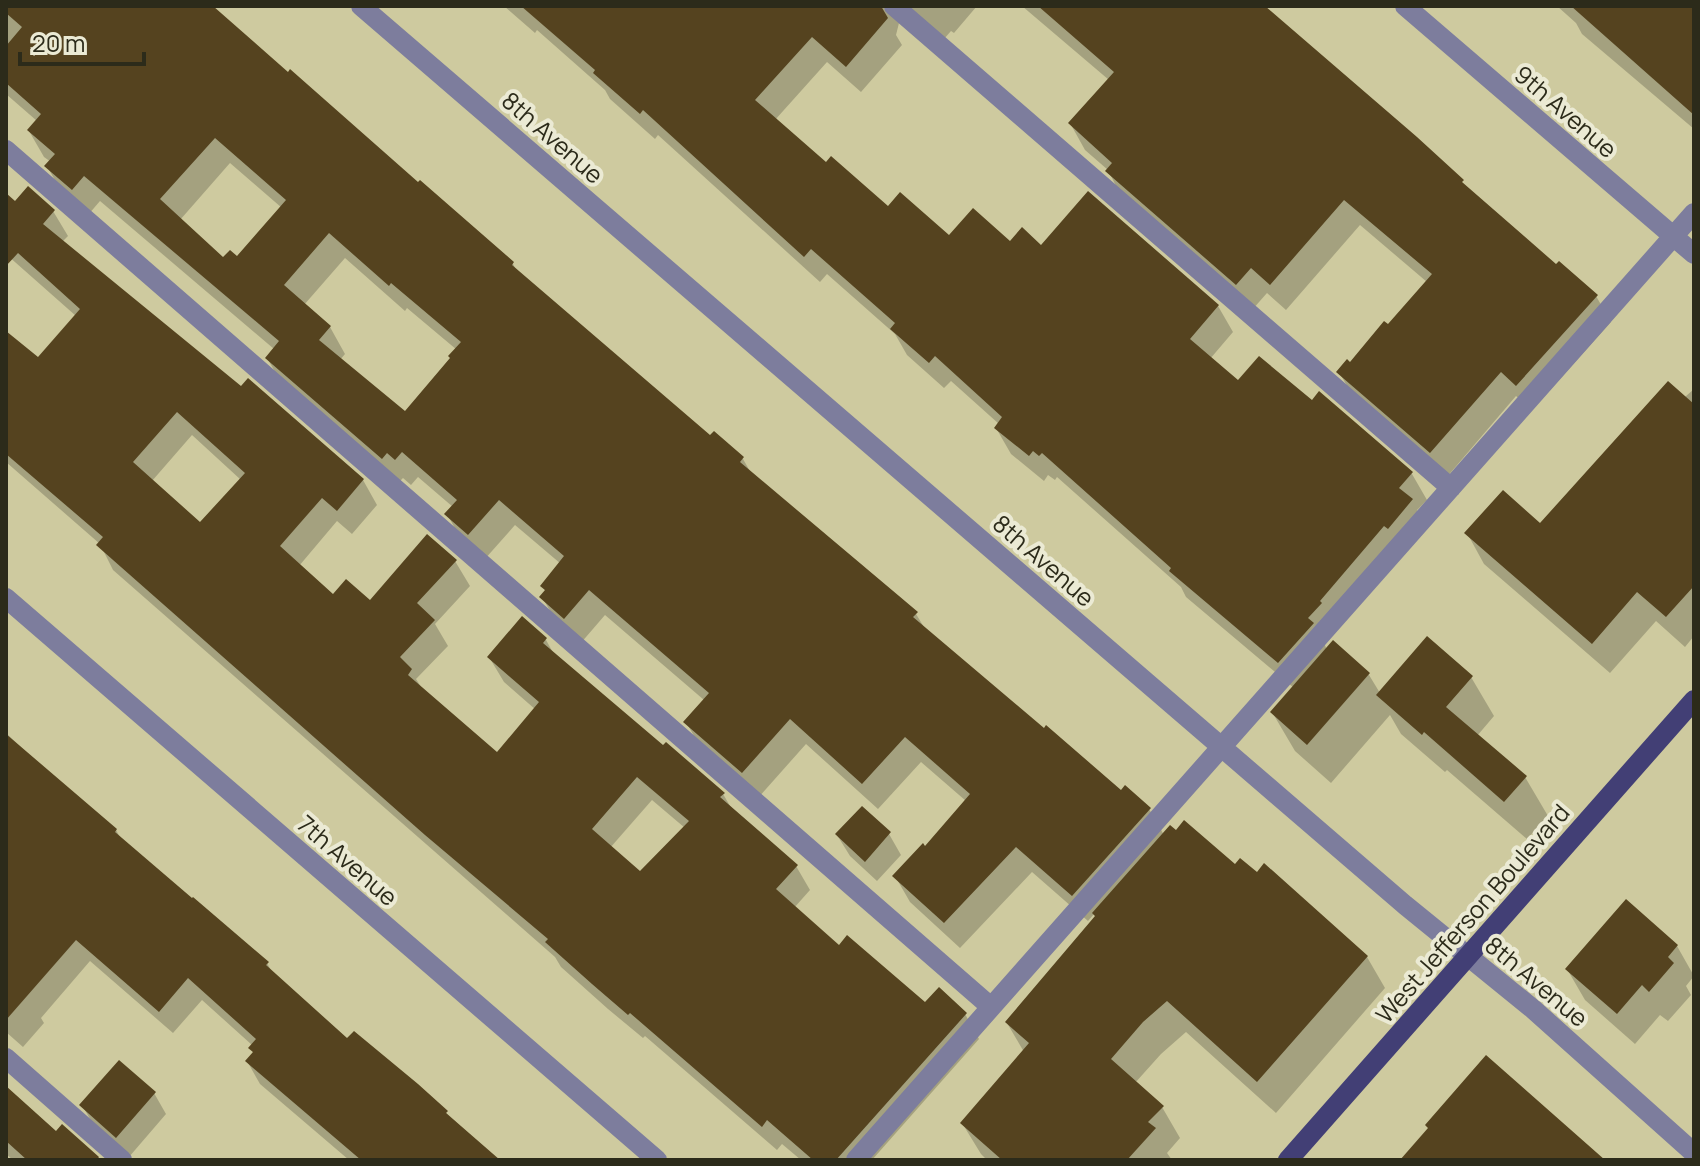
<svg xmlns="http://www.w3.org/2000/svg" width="1700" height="1166" font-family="Manrope,sans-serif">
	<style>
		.shadow { fill: #0003; fill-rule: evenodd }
		.building { fill: #55431f; fill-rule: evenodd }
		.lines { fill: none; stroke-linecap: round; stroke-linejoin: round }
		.minor { stroke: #7d7d9d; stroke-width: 20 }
		.major { stroke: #423f75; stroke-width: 20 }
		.labels { text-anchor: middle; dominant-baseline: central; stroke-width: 8; stroke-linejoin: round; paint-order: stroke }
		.street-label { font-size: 24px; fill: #2c2b1a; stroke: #ebead4 }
	</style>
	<rect width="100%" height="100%" fill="#ceca9f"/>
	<!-- shadow -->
	<path class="shadow" d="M6 6H212L288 74 513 264 518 273 711 438 743 459 751 473 916 614 927 632 1121 793 1149 809 1164 835 1236 867 1367 957 1385 988 1276 1113 1186 1032 1161 1054 1135 1083 1162 1107 1180 1138 1167 1153 1172 1160H987L981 1154 962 1123 1024 1052 1007 1023 1097 918 1094 914 1088 921 1032 872 960 948 910 902 895 876 925 849 966 801 921 762 878 809 806 744 758 798 701 748 686 722 704 700 605 615 580 644 557 623 542 597 546 592 542 586 561 564 515 525 484 560 462 541 447 514 453 507 418 477 411 485 403 478 397 484 282 384 267 358 274 349 100 201 88 215 62 193 47 166 51 162 44 157 29 131 37 121 6 94ZM230 163 282 208 237 259 223 260 180 220ZM345 258 405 311 407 308 457 350 405 413 340 360 345 354 330 327 304 305Z
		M504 6H977L954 33 951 31 944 39 899 23 896 35 902 45 861 92 827 62 775 120 826 164 889 209 949 238 1041 248 1218 306 1233 332 1210 359 1238 383 1312 403 1320 394 1412 474 1427 500 1417 510 1426 526 1324 643 1327 650 1334 643 1369 675 1380 693 1471 677 1494 716 1477 736 1525 777 1548 816 1527 839 1447 770 1445 772 1401 734 1390 715 1331 783 1295 751 1272 712 1294 688 1186 597 1181 587 1057 477 1055 480 1048 475 1044 481 1011 454 996 428 999 424 951 381 944 388 907 355 895 334 827 274 820 282 658 135 655 139 610 99 605 90 537 30 535 33Z
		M1022 6H1264L1501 219 1556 267 1596 296 1611 322 1532 410 1516 396 1446 478 1354 398 1339 372 1350 364 1388 327 1427 282 1360 225 1286 310 1267 293 1252 310 1122 198 1108 170 1085 150 1070 123 1109 80Z
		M1557 6H1694V129L1582 34 1576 23Z
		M53 211 68 236 62 242 241 389 248 381 363 480 377 505 352 534 337 521 299 566 333 597 370 602 455 561 470 586 435 624 448 646 416 679 423 690 497 755 536 710 504 682 489 657 522 619 546 640 555 656 663 748 723 794 733 811 796 866 810 890 794 908 839 948 926 1005 965 1014 979 1039 872 1160H801L782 1144 777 1150 645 1036 643 1038 608 1009 561 967 555 957 113 570 100 544 6 462V333L38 360 76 316 7 255 6 215ZM192 435 241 480 201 524 152 481ZM652 800 685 828 640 874 610 848Z
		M1694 389V636L1685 647 1656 621 1610 673 1484 564 1467 533 1540 525Z
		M6 733 42 767 116 830 121 839 267 963 273 974 348 1041 417 1086 497 1160H349L260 1084 247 1061 254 1054 250 1048 252 1045 202 1000 173 1033 90 961 41 1018 44 1023 23 1047 6 1032Z
		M889 834 901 855 877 881 850 856 837 835Z
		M1677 946 1694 976 1686 986 1691 995 1668 1021 1660 1015 1635 1044 1585 1000 1567 969Z
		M6 1089 56 1134 98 1160H13L6 1154Z
		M154 1093 166 1114 129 1157 94 1126 82 1105Z"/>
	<!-- building -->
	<path class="building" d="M6 6H213L288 72 290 69 418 182 420 180 514 262 512 265 710 435 714 431 744 457 740 462 918 612 913 617 1044 728 1046 725 1121 790 1125 785 1151 808 1072 896 1016 847 944 923 892 876 923 843 925 846 970 794 905 737 862 784 790 719 742 773 683 722 709 693 589 590 564 619 539 597 545 590 540 586 564 556 499 500 468 535 444 514 457 500 402 452 395 460 387 453 382 459 265 358 279 341 84 176 72 190 44 166 55 154 27 130 41 114 6 83V46L22 27 6 13ZM215 138 286 200 237 256 230 250 223 257 160 199ZM329 233 389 286 391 283 461 342 448 356 450 358 405 411 319 340 331 326 284 285Z
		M521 6H881L888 18 846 67 812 37 755 100 826 162 831 156 888 206 900 192 949 235 973 208 1010 241 1022 227 1041 245 1088 191 1219 305 1190 339 1238 380 1259 356 1312 400 1319 391 1413 472 1399 488 1413 499 1388 529 1384 526 1320 601 1322 603 1308 618 1314 623 1278 663 1169 571 1171 568 1042 453 1039 456 1033 451 1029 456 994 428 1002 417 935 356 929 363 890 329 895 323 811 249 804 257 643 110 640 114 593 73 595 70Z
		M1038 6H1265L1417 137 1464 180 1462 182 1556 264 1559 261 1598 295 1516 386 1501 372 1430 453 1336 372 1347 359 1350 362 1384 321 1388 324 1432 274 1344 200 1270 285 1251 268 1236 285 1105 171 1112 163 1068 123 1114 72Z
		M1571 6H1694V115Z
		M28 186 55 210 43 224 241 386 248 378 364 479 337 511 322 498 280 546 333 594 346 579 370 600 427 534 457 560 417 603 435 620 400 657 412 669 408 675 497 752 539 702 487 657 522 616 547 638 543 643 663 745 666 742 725 793 720 797 798 865 776 889 839 945 847 935 925 1002 939 987 967 1013 836 1160H813L767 1120 762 1127 630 1013 628 1015 592 984 545 942 548 939 425 835 96 545 103 537 6 454V331L38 357 80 309 18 253 6 266V193L15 201ZM177 412 245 473 200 522 133 462ZM637 777 689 821 640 871 592 829Z
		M1668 381 1694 404V586L1666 617 1637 592 1592 644 1464 533 1503 490 1540 523Z
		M1427 636 1473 676 1446 707 1527 776 1504 802 1424 732 1422 735 1376 695Z
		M1333 640 1370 673 1307 745 1270 712Z
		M6 734 117 829 115 832 192 898 193 897 269 962 266 965 347 1038 354 1031 418 1084 448 1111 446 1113 500 1160H361L245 1061 253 1052 248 1048 256 1039 188 978 159 1012 76 940 6 1020Z
		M862 806 891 832 865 862 835 834Z
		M1184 820 1235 864 1240 858 1257 872 1264 863 1368 956 1257 1082 1167 1001 1143 1022 1111 1059 1164 1106 1148 1122 1156 1128 1127 1160H1002L960 1123 1029 1043 1005 1022 1095 916 1092 913 1170 825 1176 830Z
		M1626 899 1678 945 1668 957 1674 963 1649 992 1642 985 1617 1014 1565 969Z
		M1486 1055 1605 1160H1400L1428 1128 1425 1125Z
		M119 1060 156 1092 116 1138 79 1105Z
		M6 1086 56 1131 62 1124 99 1157 97 1160H27L6 1141Z"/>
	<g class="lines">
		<!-- minor -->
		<path class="minor" d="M361 6 1405 905 1533 1009 1694 1153
			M894 6 1451 488
			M1405 6 1694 254
			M6 150 991 1007
			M6 598 657 1160
			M6 1058 122 1160
			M856 1160 1694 213"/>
		<!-- major -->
		<path class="major" d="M1288 1160 1694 700"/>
	</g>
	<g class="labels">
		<!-- street labels -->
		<g class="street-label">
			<text transform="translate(1566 111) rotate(41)">9th Avenue</text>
			<text transform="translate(553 137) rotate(41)">8th Avenue</text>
			<text transform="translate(1044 560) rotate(41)">8th Avenue</text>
			<text transform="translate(348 860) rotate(41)">7th Avenue</text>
			<text transform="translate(1472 913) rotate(-49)">West Jefferson Boulevard</text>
			<text transform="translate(1537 981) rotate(40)">8th Avenue</text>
		</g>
	</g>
	<!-- border -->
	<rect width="1700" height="1166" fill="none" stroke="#2c2b1a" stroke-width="16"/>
	<!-- scale -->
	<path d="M20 52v12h124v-12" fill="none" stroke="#2c2b1a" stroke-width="4"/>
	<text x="32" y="52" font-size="24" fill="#2c2b1a" stroke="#ebead4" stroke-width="6" paint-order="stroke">20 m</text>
</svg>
